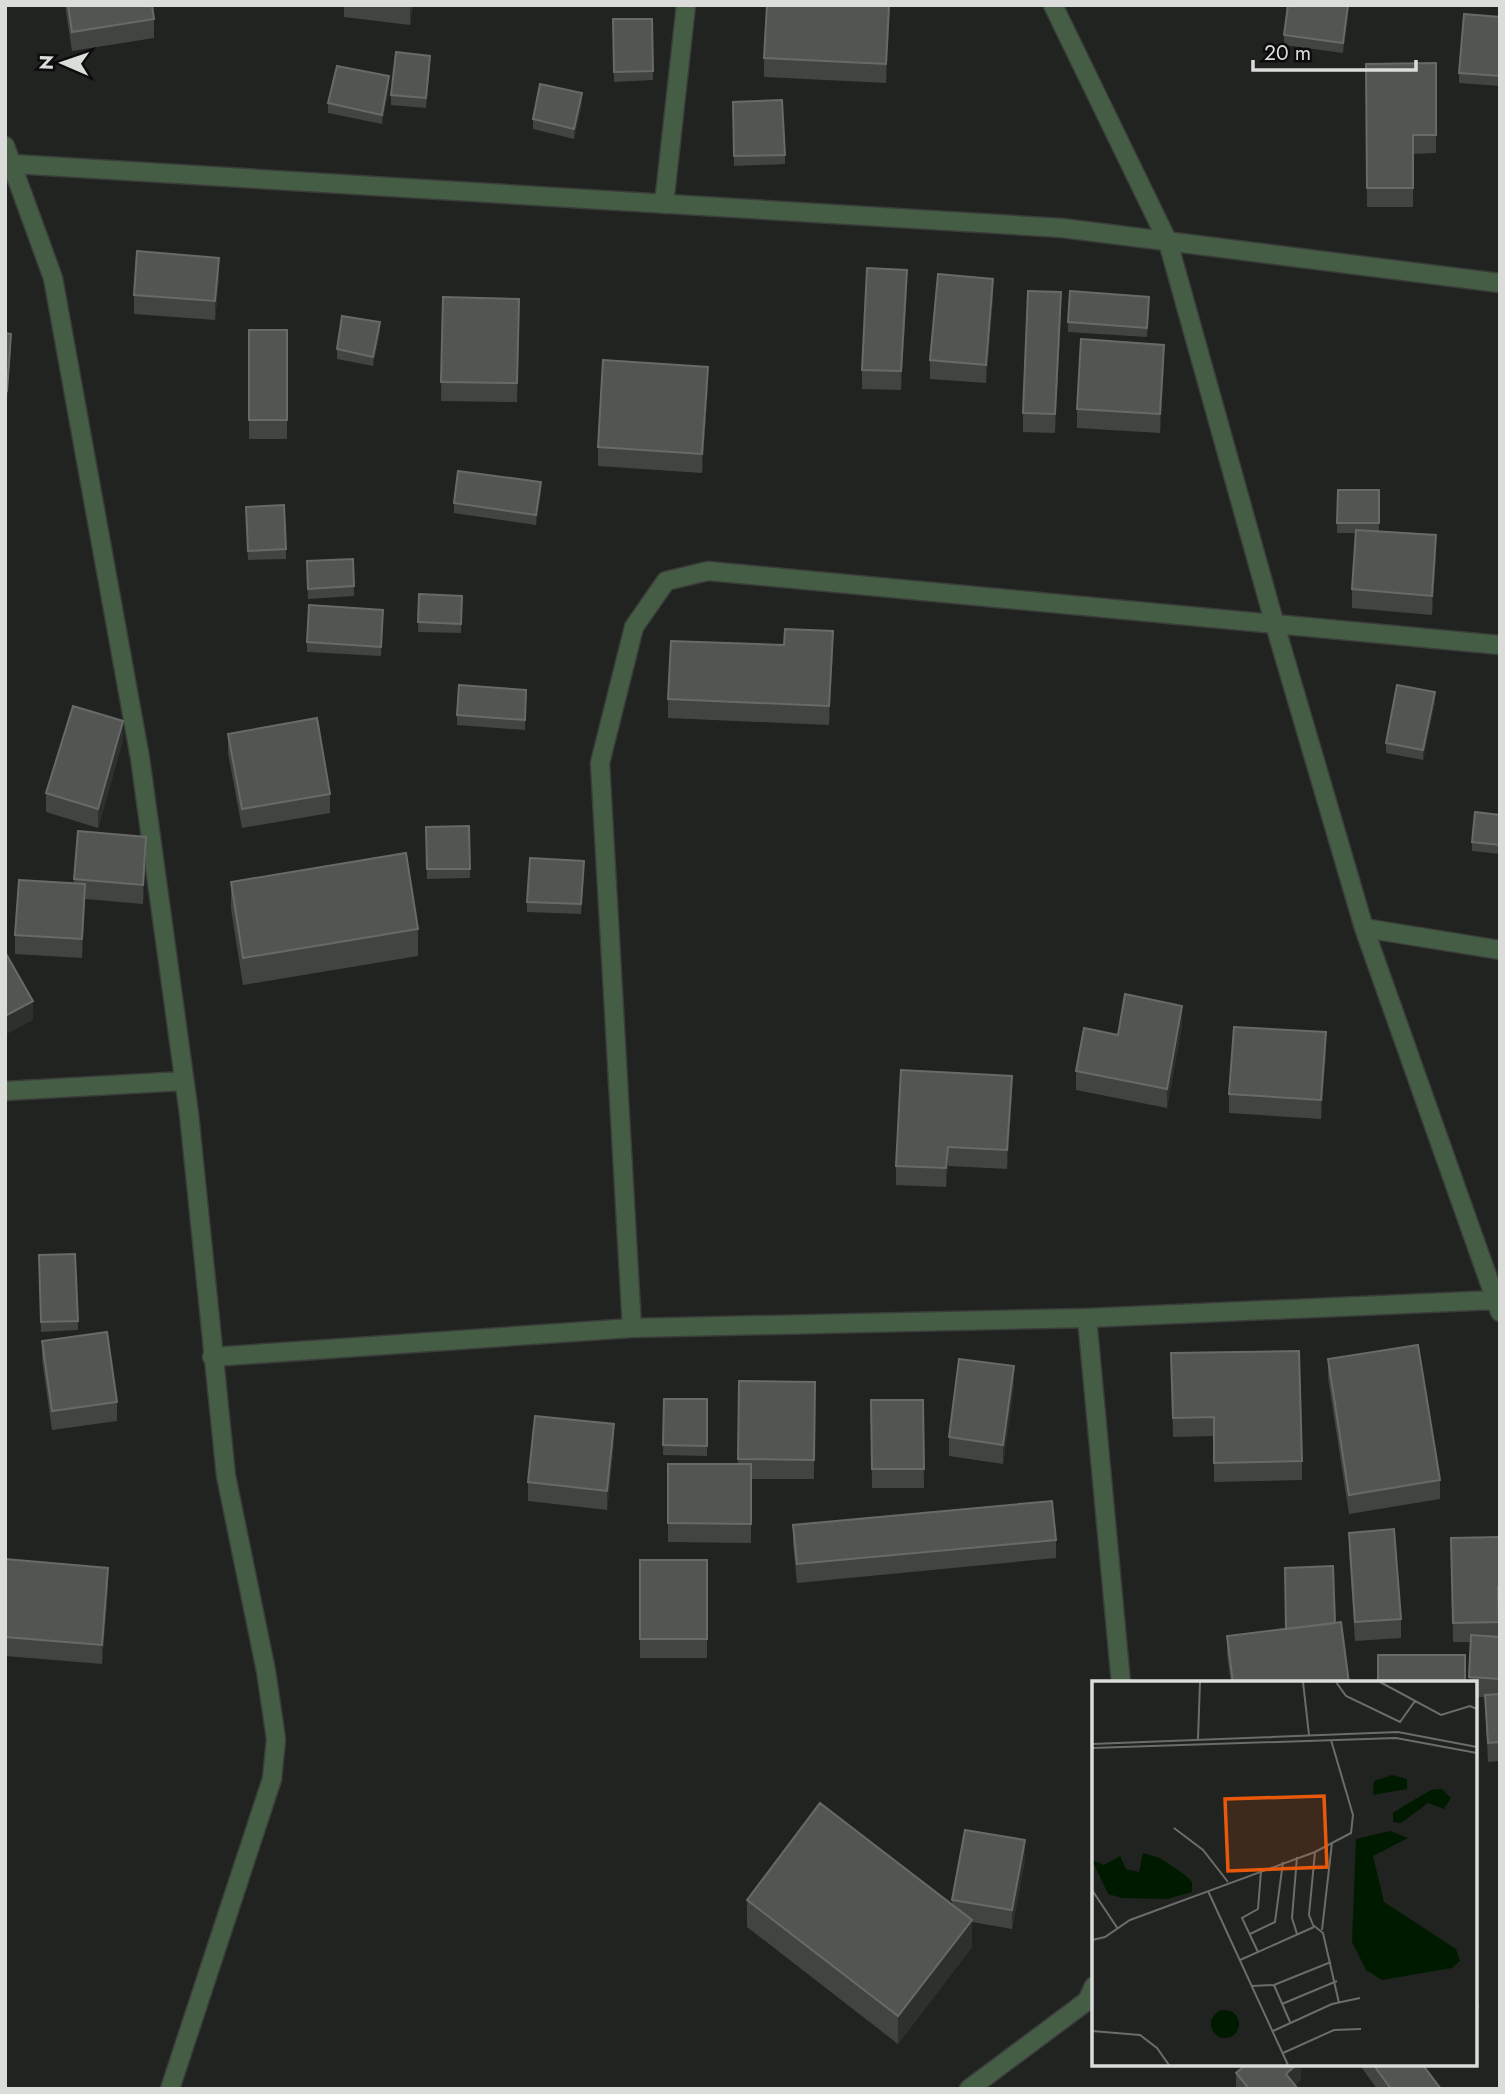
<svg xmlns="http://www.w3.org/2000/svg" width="1505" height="2094" font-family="Jost,sans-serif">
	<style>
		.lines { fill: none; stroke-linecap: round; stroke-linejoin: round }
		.minor-casing { stroke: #3a3d3a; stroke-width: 21 }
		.minor { stroke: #455d44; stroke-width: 18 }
		.wall { fill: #424442 }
		.shaded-wall { fill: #2d302d }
		.building { fill: #525552; stroke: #686a68; stroke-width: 2 }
		.inset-road { fill: none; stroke: #6b6d6b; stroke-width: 2 }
		.view { fill: #e8590c; fill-opacity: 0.15; stroke: #e8590c; stroke-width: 3.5 }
		.inset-edge { fill: none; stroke: #dbdddb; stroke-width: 3.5 }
	</style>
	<rect width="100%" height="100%" fill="#202320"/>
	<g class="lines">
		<!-- minor casing -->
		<g class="minor-casing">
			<path id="minor" d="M1053 5 1168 242 1275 625 1364 928 1500 1312
				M5 146 53 278 140 758 189 1114 226 1476 266 1671 276 1739 272 1779 170 2089
				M13 164 1062 228 1500 283
				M664 204 686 5
				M1364 928 1500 950
				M5 1091 184 1081
				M1087 1318 1121 1683
				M632 1328 600 763 634 627 666 581 708 571 1500 645
				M212 1357 632 1328 1087 1318 1495 1300
				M969 2089 1087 2001 1094 1986"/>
		</g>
		<!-- minor -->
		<use href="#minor" class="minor"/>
	</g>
	<!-- wall -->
	<path class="wall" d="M65 5H152L154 19V38L72 51Z
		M344 5H413L410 25 344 17Z
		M1349 5 1343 53 1284 45V35Z
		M1500 17V86L1459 83V73Z
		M613 19H652L653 80 614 82Z
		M889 25 886 83 764 77V58Z
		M1436 63V153L1413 154V207H1367L1366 64Z
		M430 66 426 108 391 105V95Z
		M389 86 382 124 328 113V103Z
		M733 102 785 155V164L734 166Z
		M582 103 574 139 533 129V119Z
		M219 277 215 320 134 314V295Z
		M907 289 901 390 862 389V370Z
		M443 297 519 318 517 402 441 401Z
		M993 298 986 383 930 379V360Z
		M1149 306 1147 337 1068 332V322Z
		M1061 311 1055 433 1023 432V413Z
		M249 330H287V439H249Z
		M380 332 373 366 337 359V349Z
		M5 333 11 343 7 401H5Z
		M1164 364 1160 433 1077 428V409Z
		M708 386 702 473 598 466V447Z
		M1338 490H1379V532L1436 554 1432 615 1352 608V589L1356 533H1337Z
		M541 492 536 525 454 513V503Z
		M246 517 286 549V559L248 560Z
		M353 559 354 596 308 599 307 561Z
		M419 594 462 596 461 633 418 632Z
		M383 619 381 656 307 652V642Z
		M784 645 833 650 829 725 668 718V699Z
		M526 699 525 730 457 725V715Z
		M1435 702 1423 760 1386 753V743Z
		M228 734 330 794V813L242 828 228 753Z
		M123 740 98 828 46 812V793Z
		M1500 815V854L1472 851V842Z
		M469 826 470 878 427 879 426 827Z
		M78 831 146 856 143 904 85 899 82 958 15 954V935L74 883Z
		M584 870 581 914 527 912V902Z
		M231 882 418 929V956L243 985 231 909Z
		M1182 1025 1167 1108 1076 1090V1071L1118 1035Z
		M1326 1051 1321 1119 1229 1113V1094Z
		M1012 1095 1007 1169 948 1166 946 1187 896 1185V1166Z
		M39 1255 78 1321V1330L41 1332Z
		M42 1341 117 1402V1421L52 1430 42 1360Z
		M1171 1353 1302 1461V1480L1214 1482V1436L1173 1437Z
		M1328 1359 1440 1480V1499L1349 1514 1328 1378Z
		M739 1381 815 1382 814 1479H751V1543L668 1542V1464H738Z
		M1014 1385 1003 1464 949 1456V1437Z
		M664 1399H707V1456L663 1455Z
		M871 1400H923L924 1488H872Z
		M614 1443 607 1510 528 1501V1482Z
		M793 1525 1056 1540V1558L797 1583 793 1544Z
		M1349 1533 1401 1619V1638L1355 1641 1349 1551Z
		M1500 1537V1606H1498L1499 1637H1500V1761L1488 1762 1485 1697H1475V1683H1469L1471 1642H1453L1451 1538Z
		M5 1559 108 1587 102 1664 5 1656Z
		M640 1560H707V1658H640Z
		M1335 1623 1349 1683H1231L1227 1655V1636Z
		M1025 1859 1012 1929 972 1922V1947L898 2044 747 1927V1900L952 1905V1900Z
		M1301 2064V2080L1295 2085 1298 2089H1236V2073Z
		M1359 2064H1422L1441 2089H1377Z"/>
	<!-- shaded-wall -->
	<path class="shaded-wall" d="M410 5H413L410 25Z
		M1348 5H1349L1343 53V43Z
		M889 6V25L886 83V64Z
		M389 76V86L382 124V115Z
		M582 93V103L574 139V129Z
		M219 258V277L215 320V301Z
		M907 270V289L901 390V371Z
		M993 279V298L986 383V365Z
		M1061 292V311L1055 433V414Z
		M380 322V332L373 366V357Z
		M1164 345V364L1160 433V414Z
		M708 367V386L702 473V454Z
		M541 482V492L536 525V515Z
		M1436 535V554L1432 615V596Z
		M833 631V650L829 725V706Z
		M1435 692V702L1423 760V750Z
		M123 721V740L98 828V809Z
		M146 837V856L143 904V885Z
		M85 884V903L82 958V939Z
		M33 1001V1020L5 1035V1016Z
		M1182 1006V1025L1167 1108V1089Z
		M1326 1032V1051L1321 1119V1100Z
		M1012 1076V1095L1007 1169V1150Z
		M948 1147V1166L946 1187V1168Z
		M1014 1366V1385L1003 1464V1445Z
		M614 1424V1443L607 1510V1491Z
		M108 1568V1587L102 1664V1645Z
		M1025 1840V1859L1012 1929V1910Z
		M972 1920V1947L898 2044V2016Z
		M1478 2007V2026L1475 2027V2008Z
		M1297 2064H1301V2080L1291 2089 1286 2074Z"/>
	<!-- building -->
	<path class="building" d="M68 5H152L154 19 72 32Z
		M767 5 889 6 886 64 764 58Z
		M1288 5H1348L1343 43 1284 35Z
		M1464 14 1500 17V76L1459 73Z
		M613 19H652L653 71 614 72Z
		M396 52 430 56 426 98 391 95Z
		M1436 63V135H1413V188H1367L1366 64Z
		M337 66 389 76 382 115 328 103Z
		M540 84 582 93 574 129 533 119Z
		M782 100 785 155 734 156 733 102Z
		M137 251 219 258 215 301 134 295Z
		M867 268 907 270 901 371 862 370Z
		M938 274 993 279 986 365 930 360Z
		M1028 291 1061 292 1055 414 1023 413Z
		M1070 291 1149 297 1147 328 1068 322Z
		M443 297 519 299 517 383 441 382Z
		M342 316 380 322 373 357 337 349Z
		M249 330H287V420H249Z
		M5 333 11 334 7 391H5Z
		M1081 339 1164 345 1160 414 1077 409Z
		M603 360 708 367 702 454 598 447Z
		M458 471 541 482 536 515 454 503Z
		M1338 490H1379V523H1337Z
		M284 505 286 549 248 551 246 507Z
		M1356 530 1436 535 1432 596 1352 589Z
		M353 559 354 586 308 589 307 561Z
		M419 594 462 596 461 624 418 622Z
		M309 605 383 610 381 647 307 642Z
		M785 629 833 631 829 706 668 699 671 641 784 645Z
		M459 685 526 690 525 720 457 715Z
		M1397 685 1435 692 1423 750 1386 743Z
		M73 706 123 721 98 809 46 793Z
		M317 718 330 794 242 809 228 734Z
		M1475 812 1500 815V845L1472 842Z
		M469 826 470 869H427L426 827Z
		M78 831 146 837 143 885 74 879Z
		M406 853 418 929 243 958 231 882Z
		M530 858 584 861 581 904 527 902Z
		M19 880 85 884 82 939 15 935Z
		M5 952 33 1001 5 1016Z
		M1125 994 1182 1006 1167 1089 1076 1071 1084 1028 1118 1035Z
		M1234 1027 1326 1032 1321 1100 1229 1094Z
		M901 1070 1012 1076 1007 1150 948 1147 946 1168 896 1166Z
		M75 1254 78 1321 41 1322 39 1255Z
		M107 1332 117 1402 52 1411 42 1341Z
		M1418 1345 1440 1480 1349 1495 1328 1359Z
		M1299 1351 1302 1461 1214 1463V1417L1173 1418 1171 1353Z
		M959 1359 1014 1366 1003 1445 949 1437Z
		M739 1381 815 1382 814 1460 738 1459Z
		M664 1399H707V1446L663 1445Z
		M871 1400H923L924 1469H872Z
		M535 1416 614 1424 607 1491 528 1482Z
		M668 1464H751V1524L668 1523Z
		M1052 1501 1056 1540 797 1564 793 1525Z
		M1394 1529 1401 1619 1355 1622 1349 1533Z
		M1500 1537V1587H1498L1499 1622 1453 1623 1451 1538Z
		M5 1559 108 1568 102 1645 5 1637Z
		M640 1560H707V1639H640Z
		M1333 1566 1335 1623 1286 1629 1285 1568Z
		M1341 1622 1349 1683H1233L1227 1636Z
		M1471 1635 1500 1637V1679L1469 1677Z
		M1378 1655H1465V1683H1378Z
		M1500 1694V1742L1488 1743 1485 1695Z
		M820 1803 972 1920 898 2016 747 1900Z
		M965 1830 1025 1840 1012 1910 952 1900Z
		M1475 1997 1478 2007 1475 2008Z
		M1247 2064H1297L1286 2074 1298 2089H1249L1236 2073Z
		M1373 2064H1422L1441 2089H1391Z"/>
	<!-- overview -->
	<g transform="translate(1092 1681)">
		<rect width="385" height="385" fill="#202320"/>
		<path d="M300 94 315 98V108L281 114 282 100ZM350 108 359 117 352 128 336 122 309 142 301 141V132L310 126 339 109ZM298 150 316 157 281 175 292 221 364 268 368 280 360 287 290 299 274 289 260 261 264 158ZM51 172 68 177 93 194 100 201V211L75 218 30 217 16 213 0 179 12 184 28 175 34 188 47 191ZM119 343a14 14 0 1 1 28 0a14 14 0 1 1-28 0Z" fill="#001a00"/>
		<path class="inset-road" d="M211 1 217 54M244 1 254 15 308 41 323 20M288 1 349 34 378 25 385 28M106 58 108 1M0 63 306 51 385 66M0 67 304 57 385 72M385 107V149M82 147 111 169 136 201M223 171 217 234 221 244 231 252 247 322M0 209 26 248M116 210 196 384M230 249 240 162M158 253 183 241 191 181M205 253 200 237 205 176M0 259 13 256 38 239 223 171 259 152 261 134 239 59M166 271 150 237 166 228 169 190M148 279 222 246M182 304 198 341M160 305 182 304 239 281M190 323 245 300M0 350 48 354 65 367 77 384M181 350 240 323 268 317M191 372 242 349 269 348"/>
		<path class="view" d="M232 115 235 186 136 190 133 118Z"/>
		<rect width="385" height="385" class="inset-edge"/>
	</g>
	<!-- border -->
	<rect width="1505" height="2094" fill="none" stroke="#dbdddb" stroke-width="14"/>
	<!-- north arrow -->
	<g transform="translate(63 63) rotate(272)" stroke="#0b0c0b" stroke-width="5" paint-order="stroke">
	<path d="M0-5L12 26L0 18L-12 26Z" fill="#dbdddb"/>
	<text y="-10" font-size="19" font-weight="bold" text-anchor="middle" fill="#dbdddb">N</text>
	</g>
	<!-- scale -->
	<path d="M1253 60v10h163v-10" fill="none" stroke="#dbdddb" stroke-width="3.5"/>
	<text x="1264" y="60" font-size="21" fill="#dbdddb" stroke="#0b0c0b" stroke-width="5" paint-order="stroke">20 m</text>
</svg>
